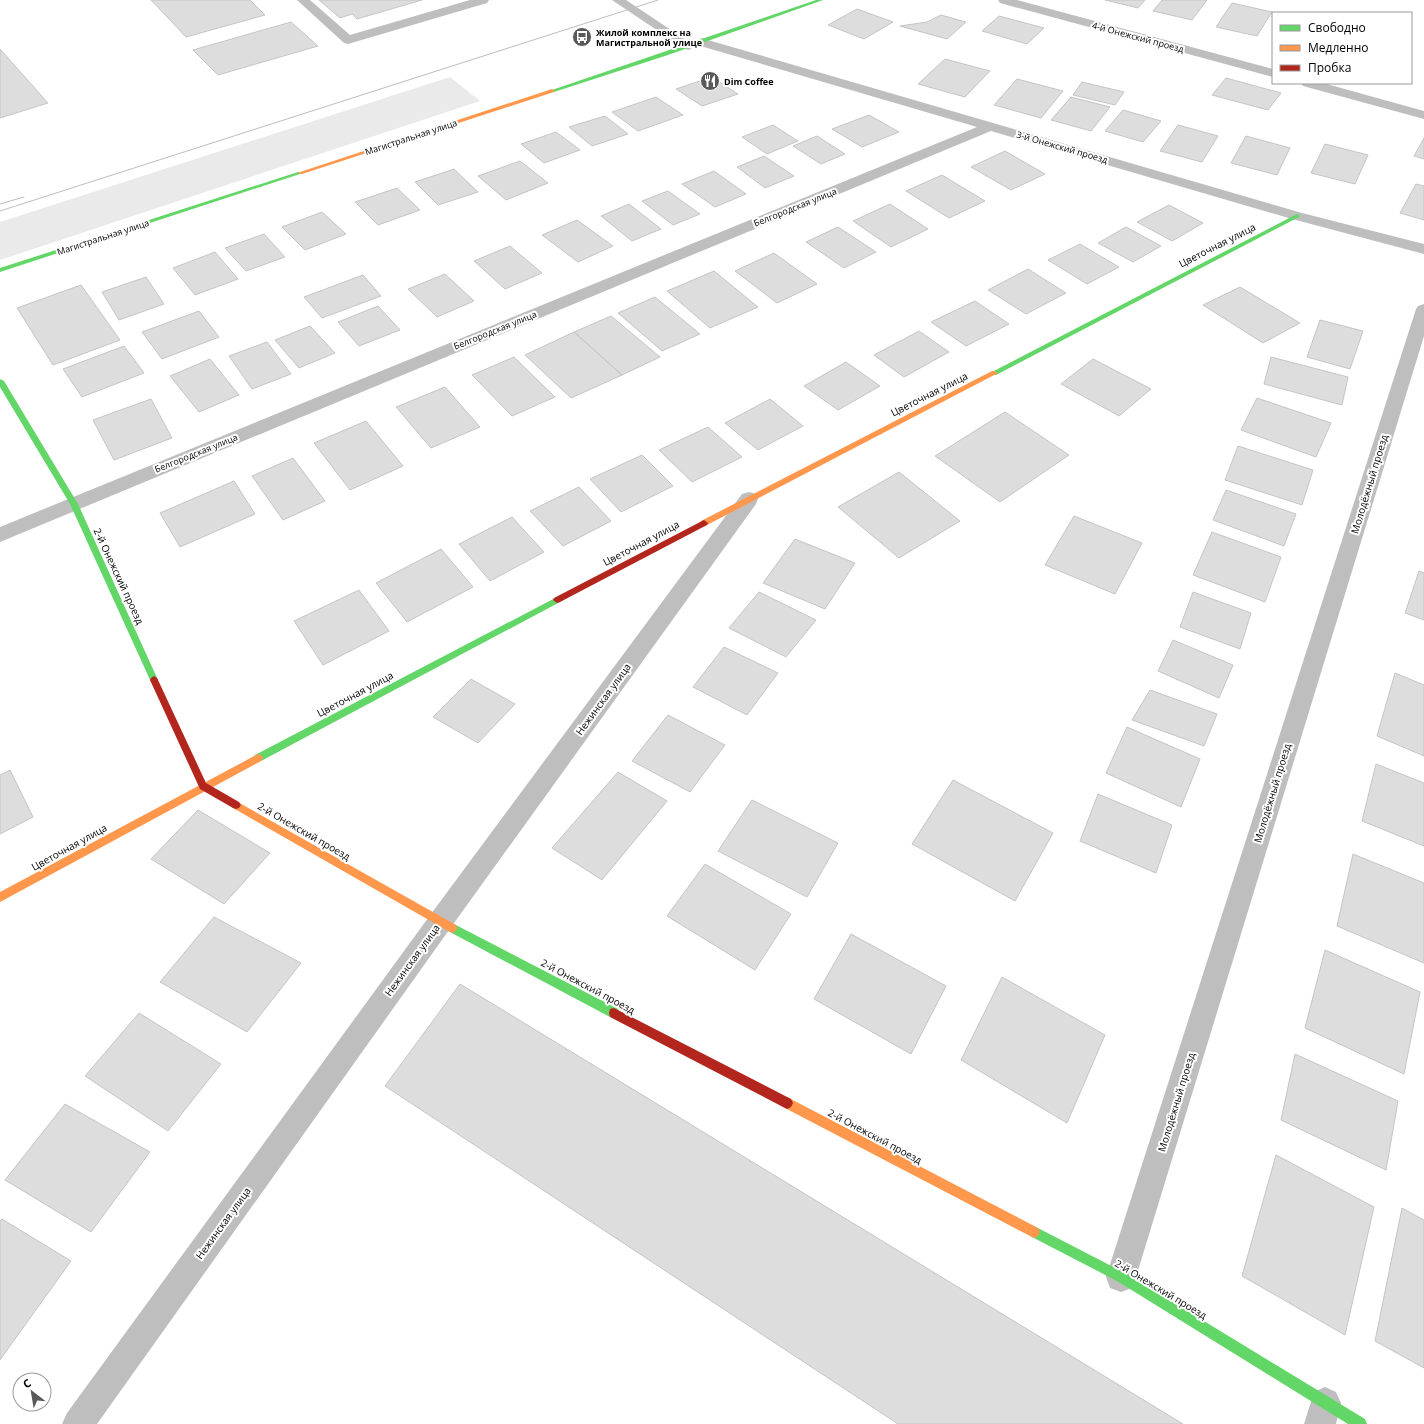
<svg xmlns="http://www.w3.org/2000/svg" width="1424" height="1424" font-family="'Open Sans',sans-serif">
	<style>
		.green { fill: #eaeaea }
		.building { fill: #ddd; stroke: #c5c5c5 }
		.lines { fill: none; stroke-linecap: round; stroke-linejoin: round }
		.lane { fill: #bebebe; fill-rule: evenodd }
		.street { fill: #bebebe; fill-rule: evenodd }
		.fast { fill: #63d668; fill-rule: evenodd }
		.slow { fill: #ff974d; fill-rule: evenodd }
		.jam { fill: #b3261e; fill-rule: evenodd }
		.tram { stroke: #bdbdbd; stroke-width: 1 }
		.labels { text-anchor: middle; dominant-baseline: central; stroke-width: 4; stroke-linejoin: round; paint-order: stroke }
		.far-poi-label { font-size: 9px; font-weight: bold; fill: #000; stroke: #fff; text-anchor: start }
		.far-street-label { font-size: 9px; fill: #000; stroke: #fff }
		.street-label { font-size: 10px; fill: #000; stroke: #fff }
	</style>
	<rect width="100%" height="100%" fill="#fff"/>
	<!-- green -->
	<path class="green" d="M450 77 480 101 0 260V222Z"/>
	<!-- building -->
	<path class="building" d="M151 0H250L265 15 186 37Z
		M319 0H422L357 19 352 14 340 18Z
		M1105 0H1145L1138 8Z
		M1162 0H1207L1192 20 1153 11Z
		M1232 3 1272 12 1257 36 1216 27Z
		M857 9 893 22 864 39 828 25Z
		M941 15 966 22 947 39 900 26 927 22Z
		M999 16 1044 28 1027 44 982 31Z
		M291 22 318 46 218 75 193 50Z
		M0 49 48 103 0 118Z
		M945 59 990 71 965 97 918 84Z
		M712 77 738 94 702 106 676 89Z
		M1226 78 1281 93 1268 110 1212 95Z
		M1017 79 1063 91 1041 118 994 105Z
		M1082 82 1124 92 1115 105 1073 95Z
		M656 97 683 115 638 131 612 112Z
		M1071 97 1110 107 1091 131 1051 120Z
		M1123 110 1161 121 1143 142 1105 131Z
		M869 115 899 132 862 147 832 129Z
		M605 116 628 134 592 146 569 127Z
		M773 125 798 141 767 154 742 137Z
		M1178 125 1218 136 1202 162 1160 151Z
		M556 132 580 150 544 163 521 144Z
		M817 136 845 154 821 164 793 146Z
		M1246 136 1290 148 1277 175 1231 163Z
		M1424 138V159L1414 156Z
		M1325 144 1368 155 1355 184 1311 173Z
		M1005 151 1045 174 1011 190 971 167Z
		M764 156 794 176 765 188 737 167Z
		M520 161 548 183 506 200 478 176Z
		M454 169 478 192 438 205 415 182Z
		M714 171 746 194 715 207 682 184Z
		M942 175 985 201 949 218 906 191Z
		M1416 184 1424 186V220L1400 213Z
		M397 188 420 210 378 225 355 202Z
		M668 191 700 214 673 225 642 201Z
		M629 204 661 229 632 241 601 216Z
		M890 204 928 229 891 247 853 221Z
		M1169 205 1203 223 1172 241 1137 222Z
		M322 212 346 234 305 250 282 227Z
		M577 220 613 246 578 262 542 235Z
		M838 227 876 252 844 268 806 242Z
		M1126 227 1161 246 1133 262 1098 243Z
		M264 234 285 257 246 271 225 248Z
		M1080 244 1119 267 1087 284 1048 260Z
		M510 246 542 273 505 289 474 261Z
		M215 252 238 279 195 295 173 268Z
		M774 253 817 284 777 303 735 271Z
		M1028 269 1066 293 1026 314 988 290Z
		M714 271 758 307 710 328 667 291Z
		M445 274 474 301 437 317 408 289Z
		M363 275 381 296 322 318 304 297Z
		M146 277 164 304 119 320 102 292Z
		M81 285 120 340 53 365 17 308Z
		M1240 287 1300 323 1263 343 1203 305Z
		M655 297 700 334 662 351 618 313Z
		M975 301 1009 324 966 346 931 322Z
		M378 306 400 330 359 346 338 322Z
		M199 311 219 337 162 359 142 332Z
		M611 316 660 357 622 375 574 332Z
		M1320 320 1363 331 1350 369 1307 357Z
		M310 326 335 353 299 368 275 340Z
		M919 331 949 352 904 377 874 355Z
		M574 332 622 375 571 398 525 355Z
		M267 342 291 374 252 389 229 356Z
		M124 346 144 373 82 397 63 369Z
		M514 357 555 397 512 416 472 375Z
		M1271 357 1348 377 1342 405 1264 384Z
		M210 359 239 395 199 412 170 376Z
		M1093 359 1151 389 1119 416 1061 384Z
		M846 362 880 386 838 410 804 386Z
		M445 387 480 427 431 448 396 407Z
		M1257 398 1331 423 1316 457 1241 430Z
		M151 399 172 438 114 460 93 420Z
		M770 399 803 426 758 450 725 423Z
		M1005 412 1069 455 1000 502 935 456Z
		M366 421 403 466 350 490 314 443Z
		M708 427 742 457 692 482 659 450Z
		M1238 446 1313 470 1302 505 1225 480Z
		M642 455 673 486 621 512 590 479Z
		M293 458 325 501 283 520 252 476Z
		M899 472 960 521 899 558 838 507Z
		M234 481 255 514 180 547 160 513Z
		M579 487 611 521 563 546 530 511Z
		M1226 490 1296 514 1284 546 1213 520Z
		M1074 516 1142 543 1115 594 1045 565Z
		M512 517 544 552 490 581 459 544Z
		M1212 532 1281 557 1265 602 1193 575Z
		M795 539 855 563 825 609 763 583Z
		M441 549 473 587 407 622 376 583Z
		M1419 571 1424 573V620L1405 613Z
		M359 590 389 631 323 665 294 621Z
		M759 592 816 620 786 657 729 628Z
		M1193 592 1251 613 1240 649 1180 627Z
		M1173 640 1233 665 1219 698 1158 671Z
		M724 647 778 673 747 715 693 687Z
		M1395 673 1424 685V756L1377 736Z
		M471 679 515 704 478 743 433 717Z
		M1150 690 1217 714 1204 746 1132 720Z
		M668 715 725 745 690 792 632 761Z
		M1127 727 1200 759 1181 807 1106 773Z
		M1376 764 1424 783V846L1362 821Z
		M10 770 33 817 0 834V775Z
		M618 772 667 801 602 880 552 848Z
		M953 780 1053 833 1015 901 912 844Z
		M1098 794 1172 825 1156 873 1080 841Z
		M752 800 838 843 807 897 718 851Z
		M198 810 270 853 224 904 151 859Z
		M1353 854 1424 883V963L1337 926Z
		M705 864 791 914 755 970 667 916Z
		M214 917 301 963 247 1032 160 982Z
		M851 934 946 986 911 1054 814 999Z
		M1325 950 1420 992 1404 1074 1305 1028Z
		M1002 977 1105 1035 1067 1123 961 1060Z
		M460 984 1183 1424H898L385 1086Z
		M139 1013 221 1064 168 1131 85 1076Z
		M1295 1054 1398 1101 1386 1170 1281 1120Z
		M65 1104 150 1152 91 1232 5 1180Z
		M1276 1155 1374 1207 1345 1335 1242 1276Z
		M1402 1208 1424 1220V1368L1375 1341Z
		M2 1219 71 1261 0 1360V1221Z"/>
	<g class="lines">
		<!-- lane -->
		<path class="lane" d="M297 0H310L350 35 470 0H489L487 3 348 44 344 43Z
			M612 0H626L695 46 689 50 685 49Z
			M1325 1387 1336 1392 1341 1403 1336 1424H1304L1314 1392Z"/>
		<!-- street -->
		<path class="street" d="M998 0H1017L1273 69V77L1000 3Z
			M701 38 1302 213 1424 244V254L1292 219 991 131 0 542V527L977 127 697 45 695 42Z
			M1301 83H1323L1424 111V119L1303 86Z
			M1424 304V336L1136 1277 1132 1288 1121 1292 1110 1288 1106 1277 1416 309 1418 306Z
			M749 492 756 494 758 499 756 504 449 930 97 1424H62L67 1413 431 914 742 494Z"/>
		<!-- fast -->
		<path class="fast" d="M816 0H823L668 55 554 92 549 91Z
			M298 172 303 173 0 272V268Z
			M1297 214 1300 216 1299 217 996 375H994L990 373Z
			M0 379 4 381 78 504 158 680 157 682H151L70 504 0 387Z
			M557 597 561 600 560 602 261 761 258 762 255 761 253 758 255 755Z
			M452 923 618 1009 619 1013 618 1017 614 1018 610 1017 448 931 447 928 448 925Z
			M1034 1226 1125 1273 1365 1419 1367 1424H1348L1117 1281 1030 1236 1028 1232 1030 1228Z"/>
		<!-- slow -->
		<path class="slow" d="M552 89 555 91 554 92 302 174 297 173Z
			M992 371H994L998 373 707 525 704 526 700 523 701 521Z
			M258 754 261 755 263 758 261 761 0 902V892Z
			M236 801 456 925 457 928 456 931 452 933 448 931 233 808 231 805 233 802Z
			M787 1097 1038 1228 1040 1232 1038 1236 1034 1238 1030 1236 783 1107 781 1103 783 1099Z"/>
		<!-- jam -->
		<path class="jam" d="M704 520 708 523 707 525 560 602 557 603 553 600 554 598Z
			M154 676 157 678 158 680 206 783 239 802 241 805 239 808 236 809 233 808 200 789 150 680 151 678Z
			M614 1008 791 1099 793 1103 791 1107 787 1109 783 1107 610 1017 609 1013 610 1009Z"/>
		<!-- tram -->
		<path class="tram" d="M0 204 24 197
			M0 211 658 0"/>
	</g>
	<!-- icons -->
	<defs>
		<g id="bus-disc" transform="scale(1)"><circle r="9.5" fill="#595959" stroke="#fff"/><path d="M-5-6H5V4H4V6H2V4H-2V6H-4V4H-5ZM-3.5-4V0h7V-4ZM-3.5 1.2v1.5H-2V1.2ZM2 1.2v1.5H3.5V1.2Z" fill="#fff"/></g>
		<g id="restaurant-disc" transform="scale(1)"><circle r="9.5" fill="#595959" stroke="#fff"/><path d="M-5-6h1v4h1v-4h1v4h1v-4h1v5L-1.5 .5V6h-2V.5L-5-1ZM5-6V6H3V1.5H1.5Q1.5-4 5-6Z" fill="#fff"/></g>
	</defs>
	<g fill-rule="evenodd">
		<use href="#bus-disc" x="582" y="37"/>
		<use href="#restaurant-disc" x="710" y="81"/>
	</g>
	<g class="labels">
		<!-- far-poi labels -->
		<g class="far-poi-label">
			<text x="596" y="32">Жилой комплекс на<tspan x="596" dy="10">Магистральной улице</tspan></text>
			<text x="724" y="81">Dim Coffee</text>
		</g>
		<!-- far-street labels -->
		<g class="far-street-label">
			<text transform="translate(1138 37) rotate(15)">4-й Онежский проезд</text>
			<text transform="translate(411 137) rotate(-18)">Магистральная улица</text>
			<text transform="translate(1062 147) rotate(16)">3-й Онежский проезд</text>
			<text transform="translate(795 207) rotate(-22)">Белгородская улица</text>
			<text transform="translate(103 237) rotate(-18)">Магистральная улица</text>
			<text transform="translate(495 330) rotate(-22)">Белгородская улица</text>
			<text transform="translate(196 453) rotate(-22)">Белгородская улица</text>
		</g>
		<!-- street labels -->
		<g class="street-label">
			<text transform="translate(1217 245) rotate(-27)">Цветочная улица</text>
			<text transform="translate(929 394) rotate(-27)">Цветочная улица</text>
			<text transform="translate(1369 484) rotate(-73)">Молодёжный проезд</text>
			<text transform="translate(641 543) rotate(-28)">Цветочная улица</text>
			<text transform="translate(119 576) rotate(65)">2-й Онежский проезд</text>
			<text transform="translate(355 694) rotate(-28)">Цветочная улица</text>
			<text transform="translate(603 699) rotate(-54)">Нежинская улица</text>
			<text transform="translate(1272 793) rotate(-73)">Молодёжный проезд</text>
			<text transform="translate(304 831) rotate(30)">2-й Онежский проезд</text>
			<text transform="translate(69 847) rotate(-29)">Цветочная улица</text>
			<text transform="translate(412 960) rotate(-54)">Нежинская улица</text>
			<text transform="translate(588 986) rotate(28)">2-й Онежский проезд</text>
			<text transform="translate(1176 1102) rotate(-73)">Молодёжный проезд</text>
			<text transform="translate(875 1136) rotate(28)">2-й Онежский проезд</text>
			<text transform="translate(223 1223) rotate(-54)">Нежинская улица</text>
			<text transform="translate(1161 1289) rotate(31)">2-й Онежский проезд</text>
		</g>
	</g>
	<!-- legend -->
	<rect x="1272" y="12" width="140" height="72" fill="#ffffff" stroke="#999999"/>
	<rect x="1280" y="25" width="20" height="6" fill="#63d668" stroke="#999999"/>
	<text x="1308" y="32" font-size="12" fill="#000000">Свободно</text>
	<rect x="1280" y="45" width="20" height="6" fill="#ff974d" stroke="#999999"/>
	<text x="1308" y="52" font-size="12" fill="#000000">Медленно</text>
	<rect x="1280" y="65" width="20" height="6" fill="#b3261e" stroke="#999999"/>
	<text x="1308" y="72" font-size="12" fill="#000000">Пробка</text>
	<!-- north arrow -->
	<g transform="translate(32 1392) rotate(329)"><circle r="19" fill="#ffffff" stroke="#999999"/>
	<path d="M0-3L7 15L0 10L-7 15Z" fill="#595959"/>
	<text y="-6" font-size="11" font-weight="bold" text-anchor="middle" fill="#000000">С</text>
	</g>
</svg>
